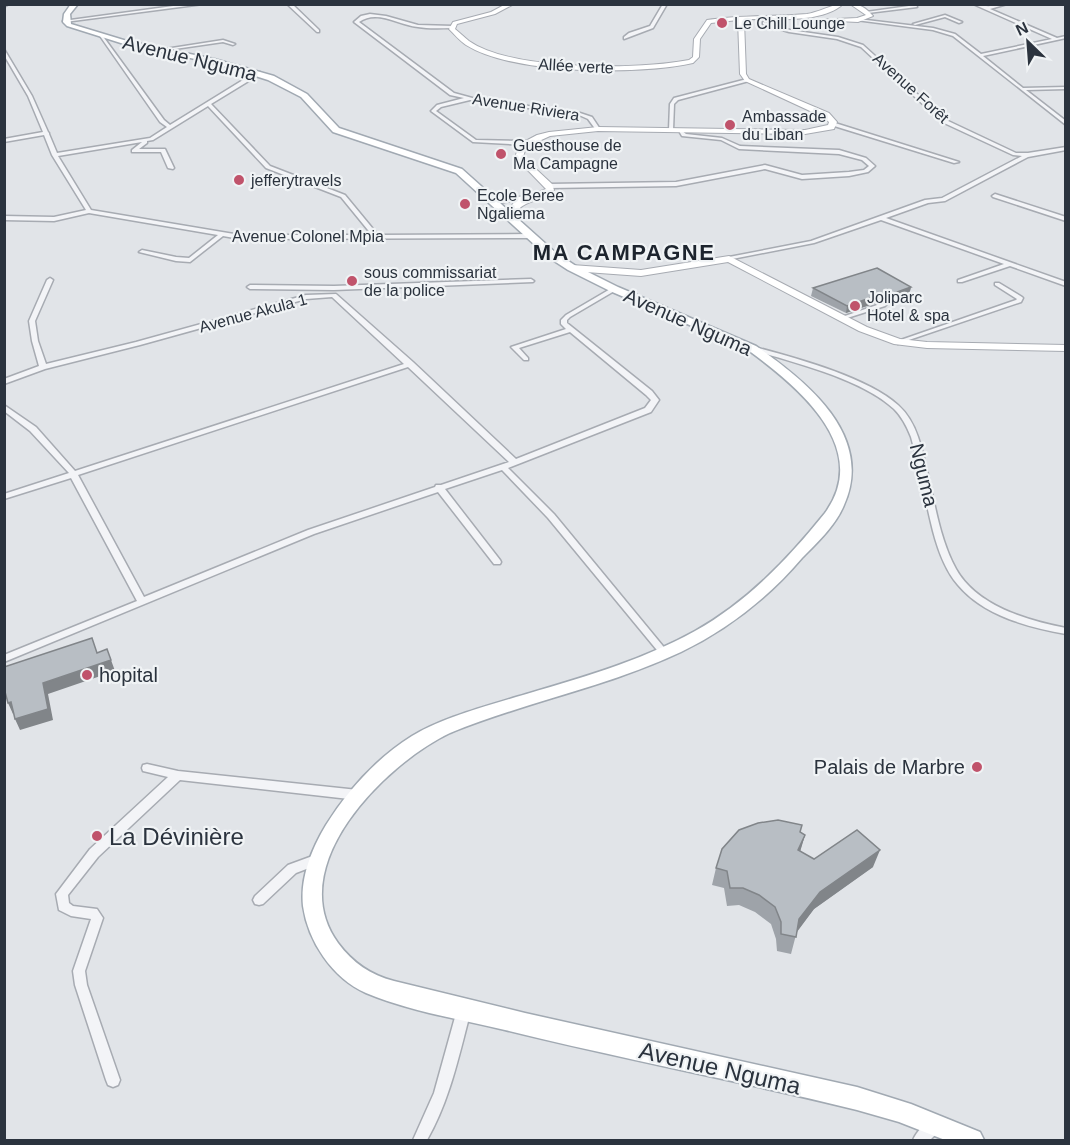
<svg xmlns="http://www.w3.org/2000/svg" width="1070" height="1145" font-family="Arial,sans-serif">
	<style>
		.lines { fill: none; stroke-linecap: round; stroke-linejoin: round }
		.street-casing { stroke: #a7abb2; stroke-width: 3 }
		.secondary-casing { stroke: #a7abb2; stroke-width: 2 }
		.primary-casing { stroke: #a1a9b2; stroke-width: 3 }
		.street { fill: #f3f4f7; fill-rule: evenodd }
		.secondary { fill: #fff; fill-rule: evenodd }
		.primary { fill: #fff; fill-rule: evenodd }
		.wall { fill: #9ea3a9 }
		.shaded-wall { fill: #818589 }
		.building { fill: #b8bec4; stroke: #818589; stroke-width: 1.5 }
		.poi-dot { fill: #c0536b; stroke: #f0f3f5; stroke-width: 2 }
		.labels { text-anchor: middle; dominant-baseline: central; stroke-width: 4.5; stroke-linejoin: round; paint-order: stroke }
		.far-poi-label { font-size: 16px; fill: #2b333e; stroke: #f0f3f5; text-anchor: start }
		.far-street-label { font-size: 16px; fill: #2b333e; stroke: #f0f3f5 }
		.street-label { font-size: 20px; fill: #2b333e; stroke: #f0f3f5 }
		.poi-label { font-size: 20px; fill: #2b333e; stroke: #f0f3f5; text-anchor: start }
		.far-district-label { font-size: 22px; font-weight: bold; letter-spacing: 1.5px; fill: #1d242e; stroke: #f0f3f5 }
		.near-poi-label { font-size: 24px; fill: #2b333e; stroke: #f0f3f5; text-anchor: start }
		.near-street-label { font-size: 24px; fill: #2b333e; stroke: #f0f3f5 }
	</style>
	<rect width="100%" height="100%" fill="#e1e4e8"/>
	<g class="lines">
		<!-- street casing -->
		<g class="street-casing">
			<path id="street" d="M4 4H9L4 7Z
				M188 4H203L65 22 63 21Z
				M287 4H292L319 30V32H317Z
				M663 4H667L653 28 624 39V37L629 33 650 26Z
				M979 4C989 9 996 4 1007 4L990 9 1057 38 1066 36V38L983 56 1023 88 1066 87V89L1026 90 1066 121V125L953 36 933 30 856 20 858 19 933 28 955 34 981 54 1052 39 973 4Z
				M916 5 917 7 868 13 866 12Z
				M370 14 386 16 418 25 453 26 452 28C441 28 429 29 418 27 398 25 377 9 359 22L454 93 476 99 580 113 592 117 600 129 596 130 588 119 579 115 470 100 441 107 436 111 476 140 526 141 529 143 526 145 473 142 431 111 437 105 464 98 450 95 354 22 361 16Z
				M945 15 962 22 959 23 945 17 915 25 913 24Z
				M763 22 790 30 838 37 863 45 946 120 1016 153H1028L1066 147V150L1028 157 945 201 928 203 886 218 1066 282V286L1010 266 962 282H958V280L1004 264 881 220 814 243 727 260V258L729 257 811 241 925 200 942 198 1022 156 1013 155 942 122 861 47 837 39 789 32 763 24Z
				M102 35 164 120 170 125 256 72H260V74L211 104 270 166 345 195 378 235 531 234 534 236 531 238 240 239 223 236 190 262 176 261 139 252 142 250 176 257 189 258 218 235 89 213 54 221 4 220V216L54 217 86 210 52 155 44 135 4 142V139L43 132 28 96 4 55V49L32 96 48 132 49 133V134L57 153 150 138 167 127 160 122 100 36ZM208 106 266 168 341 197 372 235H240L91 210 58 156 142 142 132 150V152H161L168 168 173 169 174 168 165 149H139L147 143V141L153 140Z
				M223 40 235 44 233 45 223 42 161 51 159 50Z
				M747 79 749 81 678 100 674 104 673 130 671 131 669 130 670 104 674 98Z
				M831 123H835L959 162 954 163 831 125Z
				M681 130 686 134 722 138 740 146 839 150 866 158 875 166 868 172 849 176 802 179 765 169 676 186 549 188 546 186 549 184 676 182 765 165 802 175 849 172 864 170 869 166 862 160 839 154 739 149 721 140 682 136 679 131Z
				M995 194 1066 217V221L993 197 992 196Z
				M50 278 53 280 35 321 38 341 46 364 136 342 306 295 336 294 413 362 516 459 645 408 651 400 646 395 570 332 519 348 528 358V360H524L511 347 566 329 561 324V320L566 315 612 288H616V290L570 317 567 320V323L652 391 659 400 651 412 508 468 554 514 667 651 669 653 667 655H661L548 518 502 470 445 489 500 560 501 562 500 564H494L438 492 314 534 4 662V655L137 601 71 478 4 499V494L69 473 30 431 4 411V405L36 427 75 471 404 364 332 297 306 299 140 345 45 369 4 384V379L39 366 32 341 29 321 47 280ZM408 367 509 462 441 485H436L435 487 308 530 144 597 78 475Z
				M531 279 534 281 533 282 334 290 250 289 247 287 250 285 334 286Z
				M995 283H999L1022 297 1023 298 1021 302 900 343 898 344 895 342 1016 300 1017 299 995 285Z
				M883 303 886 305 885 306 844 319 842 320 839 318Z
				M755 347C796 358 867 377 898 405 908 414 914 425 918 437 932 478 935 531 956 569 977 606 1026 620 1066 628V634C1028 627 984 616 958 585 945 570 938 550 933 531 925 500 920 468 911 437 907 427 902 417 894 409 862 379 795 363 753 350L752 349Z
				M147 764 178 771 358 790 362 792 364 795 362 798 358 800 180 780 98 857 68 895 69 903 73 906 97 909 103 918 85 971 87 985 120 1080 118 1085 113 1087 108 1085 106 1080 75 985 73 971 91 919 71 916 59 910 56 894 90 849 168 777 143 771 142 768 143 765Z
				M318 854 322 855 324 859 322 863 296 873 263 904 259 905 255 904 253 900 255 896 288 865Z
				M464 1004 469 1006 471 1010C459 1055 450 1100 427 1140H413L434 1093 457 1010 459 1006Z
				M935 1118 940 1120 942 1125 940 1130 930 1140H913C916 1132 926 1122 935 1118Z"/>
		</g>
		<!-- secondary casing -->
		<g class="secondary-casing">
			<path id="secondary" d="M506 4H514L495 14 457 24 455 29C460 33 464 37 469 41 512 71 638 70 689 60L693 57 694 39 707 20C740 15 774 17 807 14 820 12 832 4 843 4 823 23 776 19 750 19L744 21 746 74 749 79 829 113 837 122 834 129 805 134 598 131 550 136 526 147 523 157 552 184 554 190C540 204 525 197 512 217H506L505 215 515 201 494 204 491 203V199L528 196 546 189 515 157 520 144 537 135 549 132 598 127 805 130 828 125 829 122 823 117 745 81 740 74 738 20 711 23 700 39 699 57 693 63C639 75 514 75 466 45 460 41 454 34 449 29L453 22 491 12Z
				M850 4C860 4 866 8 873 16L858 22 816 20 857 18 866 15Z
				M729 256 867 327 900 339 927 342 1066 345V351L927 348 894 344 859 331 728 262 641 276 572 271 567 268 572 265 641 270Z"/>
		</g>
		<!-- primary casing -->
		<g class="primary-casing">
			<path id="primary" d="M71 4H78L70 14 71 24 127 41 214 59 274 76 307 94 339 128 462 169 556 253 576 266 618 287 756 346C806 381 875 435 844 505 836 525 817 543 802 558 768 598 728 629 681 652 607 687 525 702 450 733 385 764 282 866 338 943 353 963 370 975 394 981L525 1013 857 1087 911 1104 980 1132 984 1140H945L899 1122 857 1110C740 1081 622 1059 505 1030 459 1019 409 1011 366 993 332 978 308 941 303 906 300 878 312 848 326 825 348 790 377 758 412 736 444 717 481 708 516 697 577 679 639 662 695 631 747 602 788 559 825 513 873 447 796 385 748 350L610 291 568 270 548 257 456 173 333 132 301 97 268 80 214 63 124 44 67 26 63 22 64 14Z"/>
		</g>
		<!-- street -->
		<use href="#street" class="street"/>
		<!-- secondary -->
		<use href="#secondary" class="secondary"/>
		<!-- primary -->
		<use href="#primary" class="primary"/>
	</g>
	<!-- wall -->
	<path class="wall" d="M911 287 909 295 887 303 882 301 846 313 811 296 813 288Z
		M800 833 805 835 800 851 814 859 873 867 814 909 797 931 791 954 777 951 776 939 771 924 755 912 739 905 727 906 724 888 712 885 716 868Z"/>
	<!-- shaded-wall -->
	<path class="shaded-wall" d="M911 287 909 295 887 303 889 295Z
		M884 293 882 301 846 313 847 306Z
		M111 660 115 671 48 694 53 720 20 730 15 719 43 683Z
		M11 702 17 713 13 714 8 703Z
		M805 835 800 852 798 850Z
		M880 850 873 867 814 909 794 936 799 919 820 892Z"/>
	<!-- building -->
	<path class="building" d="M877 268 911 287 889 295 884 293 847 306 813 288Z
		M92 638 97 653 107 649 111 660 43 683 48 709 15 719 11 702 8 703 4 688V667Z
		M778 820 802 825 800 832 805 835 798 850 814 859 857 830 880 850 820 892 799 919 796 937 781 934V922L775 907 759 895 743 888H730L727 871 716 868 722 849 739 830 758 823Z"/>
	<!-- markers -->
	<g class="poi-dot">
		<circle cx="722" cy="23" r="6"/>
		<circle cx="730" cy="125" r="6"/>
		<circle cx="501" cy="154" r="6"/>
		<circle cx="239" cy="180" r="6"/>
		<circle cx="465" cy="204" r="6"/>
		<circle cx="352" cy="281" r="6"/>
		<circle cx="855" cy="306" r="6"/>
		<circle cx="87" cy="675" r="6"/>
		<circle cx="977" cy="767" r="6"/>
		<circle cx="97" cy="836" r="6"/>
	</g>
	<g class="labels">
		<!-- far-poi labels -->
		<g class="far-poi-label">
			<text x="734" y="23">Le Chill Lounge</text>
			<text x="742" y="116">Ambassade<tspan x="742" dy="18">du Liban</tspan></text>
			<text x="513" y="145">Guesthouse de<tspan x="513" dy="18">Ma Campagne</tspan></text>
			<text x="251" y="180">jefferytravels</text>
			<text x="477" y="195">Ecole Beree<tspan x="477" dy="18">Ngaliema</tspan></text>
			<text x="364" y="272">sous commissariat<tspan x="364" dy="18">de la police</tspan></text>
			<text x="867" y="297">Joliparc<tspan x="867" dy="18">Hotel &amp; spa</tspan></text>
		</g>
		<!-- far-street labels -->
		<g class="far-street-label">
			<text transform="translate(576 66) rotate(3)">Allée verte</text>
			<text transform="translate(911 88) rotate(42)">Avenue Forêt</text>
			<text transform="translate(526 107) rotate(9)">Avenue Riviera</text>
			<text x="308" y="236">Avenue Colonel Mpia</text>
			<text transform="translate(253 313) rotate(-15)">Avenue Akula 1</text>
		</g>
		<!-- street labels -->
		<g class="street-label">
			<text transform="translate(190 58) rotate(14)">Avenue Nguma</text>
			<text transform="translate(688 322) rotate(24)">Avenue Nguma</text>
			<text transform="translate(924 475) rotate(76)">Nguma</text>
		</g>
		<!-- poi labels -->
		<g class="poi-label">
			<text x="99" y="675">hopital</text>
			<text x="965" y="767" text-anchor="end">Palais de Marbre</text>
		</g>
		<!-- far-district labels -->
		<g class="far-district-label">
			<text x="624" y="252">MA CAMPAGNE</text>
		</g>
		<!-- near-poi labels -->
		<g class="near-poi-label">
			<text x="109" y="836">La Dévinière</text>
		</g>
		<!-- near-street labels -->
		<g class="near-street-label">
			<text transform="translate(720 1068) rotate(13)">Avenue Nguma</text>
		</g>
	</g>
	<!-- border -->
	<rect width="1070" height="1145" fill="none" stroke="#2b333e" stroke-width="12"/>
	<!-- north arrow -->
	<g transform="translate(1028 42) rotate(335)" stroke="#f0f3f5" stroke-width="4.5" paint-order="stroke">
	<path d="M0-4.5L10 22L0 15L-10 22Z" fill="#2b333e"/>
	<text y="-9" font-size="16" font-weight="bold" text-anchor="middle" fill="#2b333e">N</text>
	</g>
</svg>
